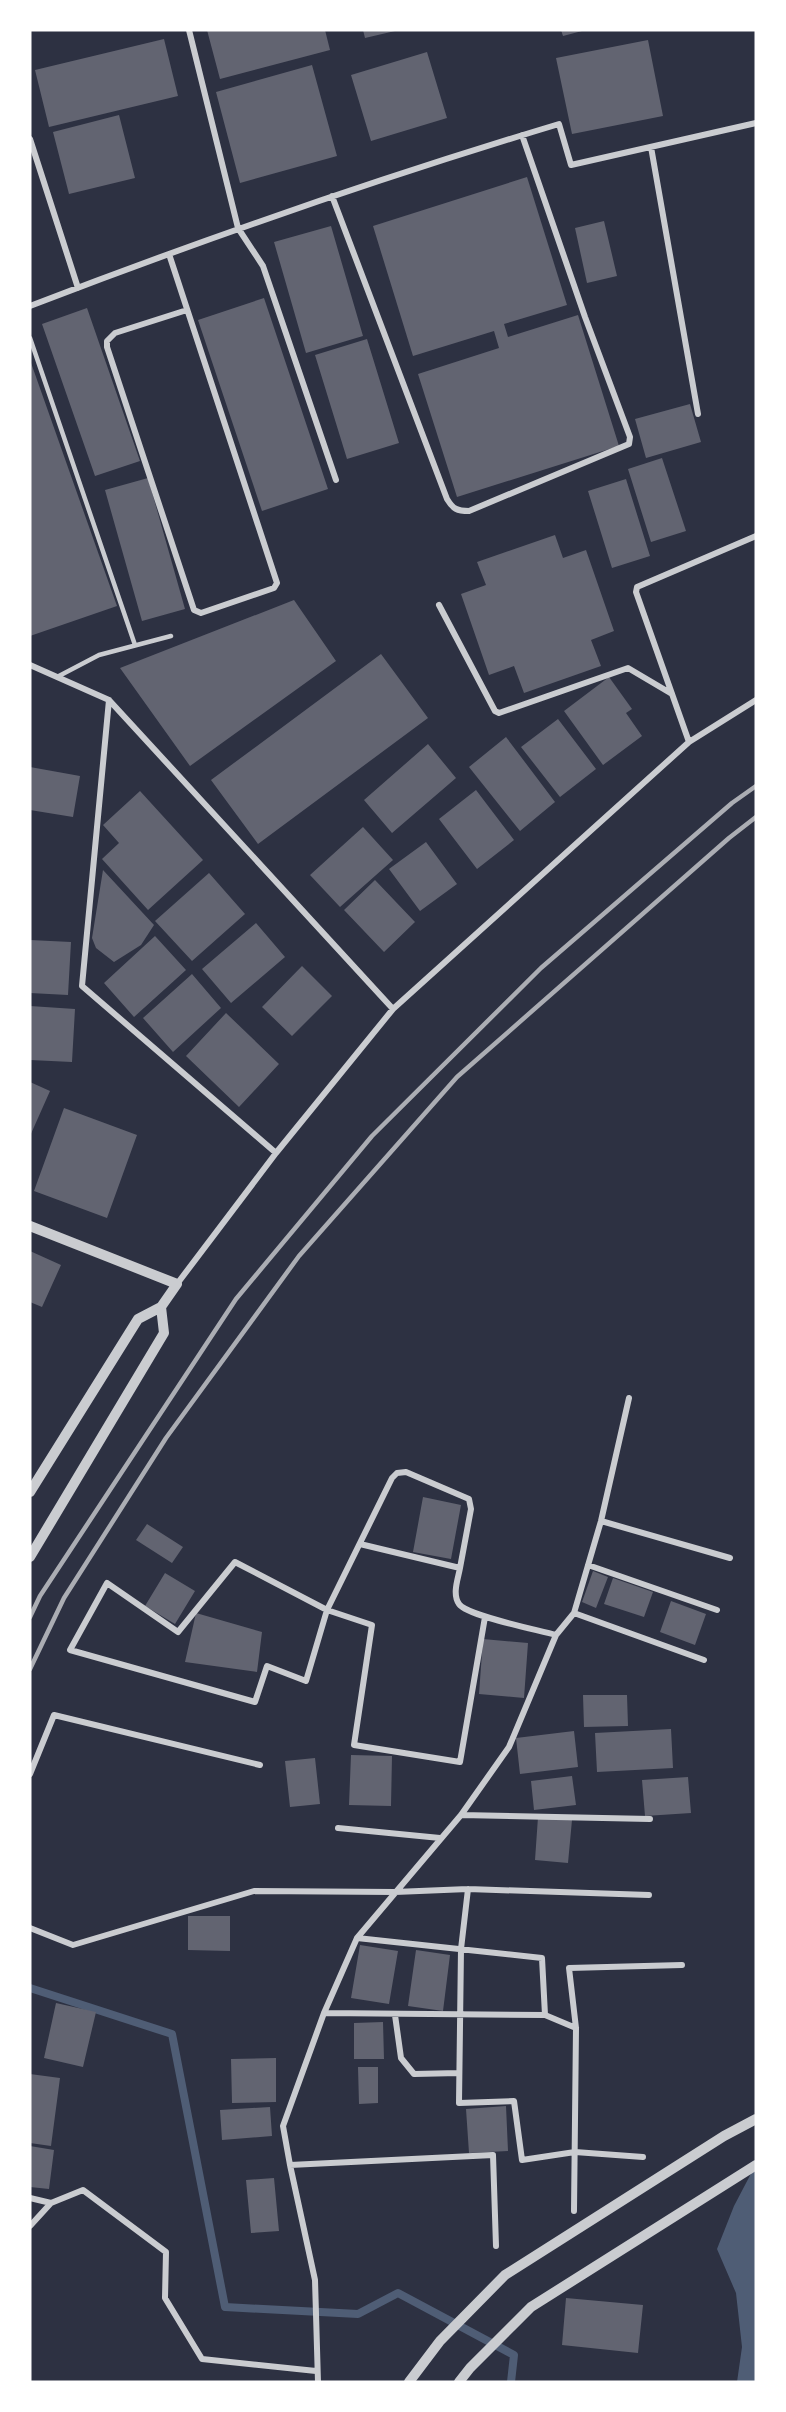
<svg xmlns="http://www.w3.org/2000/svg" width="786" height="2412" font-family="'Exo 2',sans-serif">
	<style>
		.water { fill: #4f5d75 }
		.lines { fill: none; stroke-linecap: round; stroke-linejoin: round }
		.stream { stroke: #4f5d75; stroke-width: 8 }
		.building { fill: #626471 }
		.service { stroke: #caccd0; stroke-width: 4.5 }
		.minor { stroke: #caccd0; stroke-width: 6 }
		.tertiary { stroke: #caccd0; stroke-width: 10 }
		.rail { stroke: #abadb3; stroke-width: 4.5 }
	</style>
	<rect width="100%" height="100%" fill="#2d3142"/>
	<!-- water -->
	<path class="water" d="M756 2164V2382H737L742 2347 736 2293 717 2249 734 2206Z"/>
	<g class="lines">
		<!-- stream -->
		<path class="stream" d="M30 1988 172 2034 225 2307 358 2314 398 2293 514 2355 511 2382"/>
	</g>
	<!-- building -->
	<path class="building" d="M207 30H325L330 50 220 79Z
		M363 30H395V31L365 38Z
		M561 30H582V31L563 36Z
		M164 39 178 96 49 127 35 70Z
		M648 40 663 116 572 134 556 58Z
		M427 52 447 118 371 141 351 75Z
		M312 65 337 156 240 183 216 92Z
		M119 115 135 178 69 194 53 132Z
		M527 177 567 305 504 324 508 337 578 315 619 446 457 497 418 374 499 348 494 331 413 356 373 226Z
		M604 221 617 276 587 283 575 228Z
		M331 226 363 336 306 353 274 242Z
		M264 298 328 489 262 511 198 320Z
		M87 308 140 461 95 476 42 324Z
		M367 339 399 443 347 459 315 355Z
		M30 360 117 606 30 636Z
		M690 404 701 442 646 458 635 419Z
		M662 458 686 531 651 542 628 469Z
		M148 478 185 609 142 621 105 490Z
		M626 479 650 556 612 568 588 491Z
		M555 535 563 558 586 550 614 631 591 640 601 666 524 693 514 666 489 675 461 594 486 585 477 562Z
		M294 600 336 661 190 766 120 668Z
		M381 654 428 718 258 844 211 780Z
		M609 677 632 709 626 713 642 736 603 765 564 711Z
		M558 719 596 769 560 797 521 747Z
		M506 737 555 802 520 831 469 767Z
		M428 744 456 778 392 833 364 800Z
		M30 767 80 776 73 817 30 810Z
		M476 790 514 840 477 869 439 819Z
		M140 791 203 860 148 910 102 859 119 843 103 825Z
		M363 827 393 860 340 907 310 875Z
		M426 842 457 884 420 911 389 869Z
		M103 870 154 925 141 945 114 962 96 948 92 938Z
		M209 873 245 914 192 961 155 921Z
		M375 880 415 922 384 952 344 910Z
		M256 923 285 957 231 1003 202 969Z
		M155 936 186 970 134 1017 104 983Z
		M30 940 71 942 68 995 30 993Z
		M302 966 332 996 292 1036 262 1007Z
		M192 974 221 1008 173 1052 143 1018Z
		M30 1006 75 1009 72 1062 30 1060Z
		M226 1013 279 1064 239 1107 186 1056Z
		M30 1082 50 1091 30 1136Z
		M64 1108 137 1135 107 1218 34 1191Z
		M30 1251 61 1265 42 1307 30 1302Z
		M423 1497 461 1505 451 1559 413 1552Z
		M147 1524 183 1547 172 1563 136 1540Z
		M593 1571 608 1577 596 1608 582 1602Z
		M165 1573 195 1591 175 1624 145 1606Z
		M613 1578 653 1592 644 1617 604 1604Z
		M671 1601 706 1614 695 1645 660 1632Z
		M196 1613 262 1632 257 1672 185 1662Z
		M483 1639 528 1643 524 1698 479 1694Z
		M583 1695H627L628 1726 584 1727Z
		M671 1729 673 1768 597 1772 595 1733Z
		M574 1731 578 1767 520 1774 516 1738Z
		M351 1755 392 1756 391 1806 349 1805Z
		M315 1758 320 1804 290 1807 285 1761Z
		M572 1776 576 1805 534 1810 531 1781Z
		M688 1777 691 1813 645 1816 642 1780Z
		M538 1817 572 1820 568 1863 535 1860Z
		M188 1916H230V1951L188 1950Z
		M360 1945 398 1951 389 2004 351 1998Z
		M416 1950 450 1955 443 2011 408 2006Z
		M56 2003 96 2012 83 2067 44 2058Z
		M383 2022 384 2059H354V2023Z
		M276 2058V2102L232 2103 231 2059Z
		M358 2067H378V2103L359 2104Z
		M30 2074 60 2078 51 2146 30 2143Z
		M506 2106 508 2151 469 2153 466 2109Z
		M270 2107 272 2136 222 2140 220 2110Z
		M30 2146 54 2150 49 2189 30 2187Z
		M274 2178 279 2231 251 2233 246 2180Z
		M566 2298 643 2305 638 2353 562 2345Z"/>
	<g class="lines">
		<!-- service -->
		<path class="service" d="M30 338 135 645
			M57 677 99 655 171 636"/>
		<!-- minor -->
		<path class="minor" d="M189 30 238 228 263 266 336 480
			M30 139 78 288
			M651 147 698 414
			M332 196 447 499C453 509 457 511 469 511L629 444 630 437 585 317 522 135
			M169 254 277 583 274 588 201 613 194 610 107 347V341L115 333 187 310
			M30 306C204 239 380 178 559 124L571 165 756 123
			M439 605 495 711 499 713 628 668 672 694
			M30 665 109 700 393 1009
			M109 700 82 986 276 1153
			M689 742 636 592 637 587 756 536
			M177 1284 276 1153 393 1009 689 742 756 700
			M601 1521 730 1558
			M360 1544 460 1568C458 1579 452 1594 459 1604 467 1616 539 1630 556 1635
			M588 1565 717 1610
			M460 1568 471 1509 469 1499 406 1472 397 1473 392 1478 327 1610 306 1681 267 1666 255 1702 70 1650 107 1583 178 1632 235 1562 327 1610 372 1625 354 1745 460 1762 485 1617
			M574 1613 704 1660
			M30 1774 54 1715 260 1765
			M461 1815 650 1819
			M338 1828 440 1838
			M468 1889 461 1949 459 2103 514 2101 522 2160 575 2152 643 2157
			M30 1928 73 1945 254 1891 395 1892 468 1889 649 1895
			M357 1938 542 1958 545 2015
			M324 2013 545 2015 576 2028
			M395 2015 401 2058 414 2074 459 2073
			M290 2165 493 2155 496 2246
			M30 2198 51 2203
			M574 2211 576 2028 569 1968 682 1965
			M30 2226 51 2203 83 2190 166 2252 165 2298 202 2359 316 2371
			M318 2382 315 2280 290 2165 283 2126 324 2013 357 1938 461 1815 509 1747 556 1635 574 1613 601 1521 629 1398"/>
		<!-- tertiary -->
		<path class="tertiary" d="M30 1226 177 1284 161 1307 138 1319 30 1492
			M30 1557 164 1333 161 1307
			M409 2382 440 2341 505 2275 724 2136 756 2119
			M459 2382 470 2368 531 2307 756 2165"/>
		<!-- rail -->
		<path class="rail" d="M30 1617 40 1596 236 1299 372 1136 541 968 732 803 756 786
			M30 1669 64 1598 166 1438 299 1256 457 1077 729 838 756 817"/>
	</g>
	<!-- border -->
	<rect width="786" height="2412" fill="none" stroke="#ffffff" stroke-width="63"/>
</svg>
